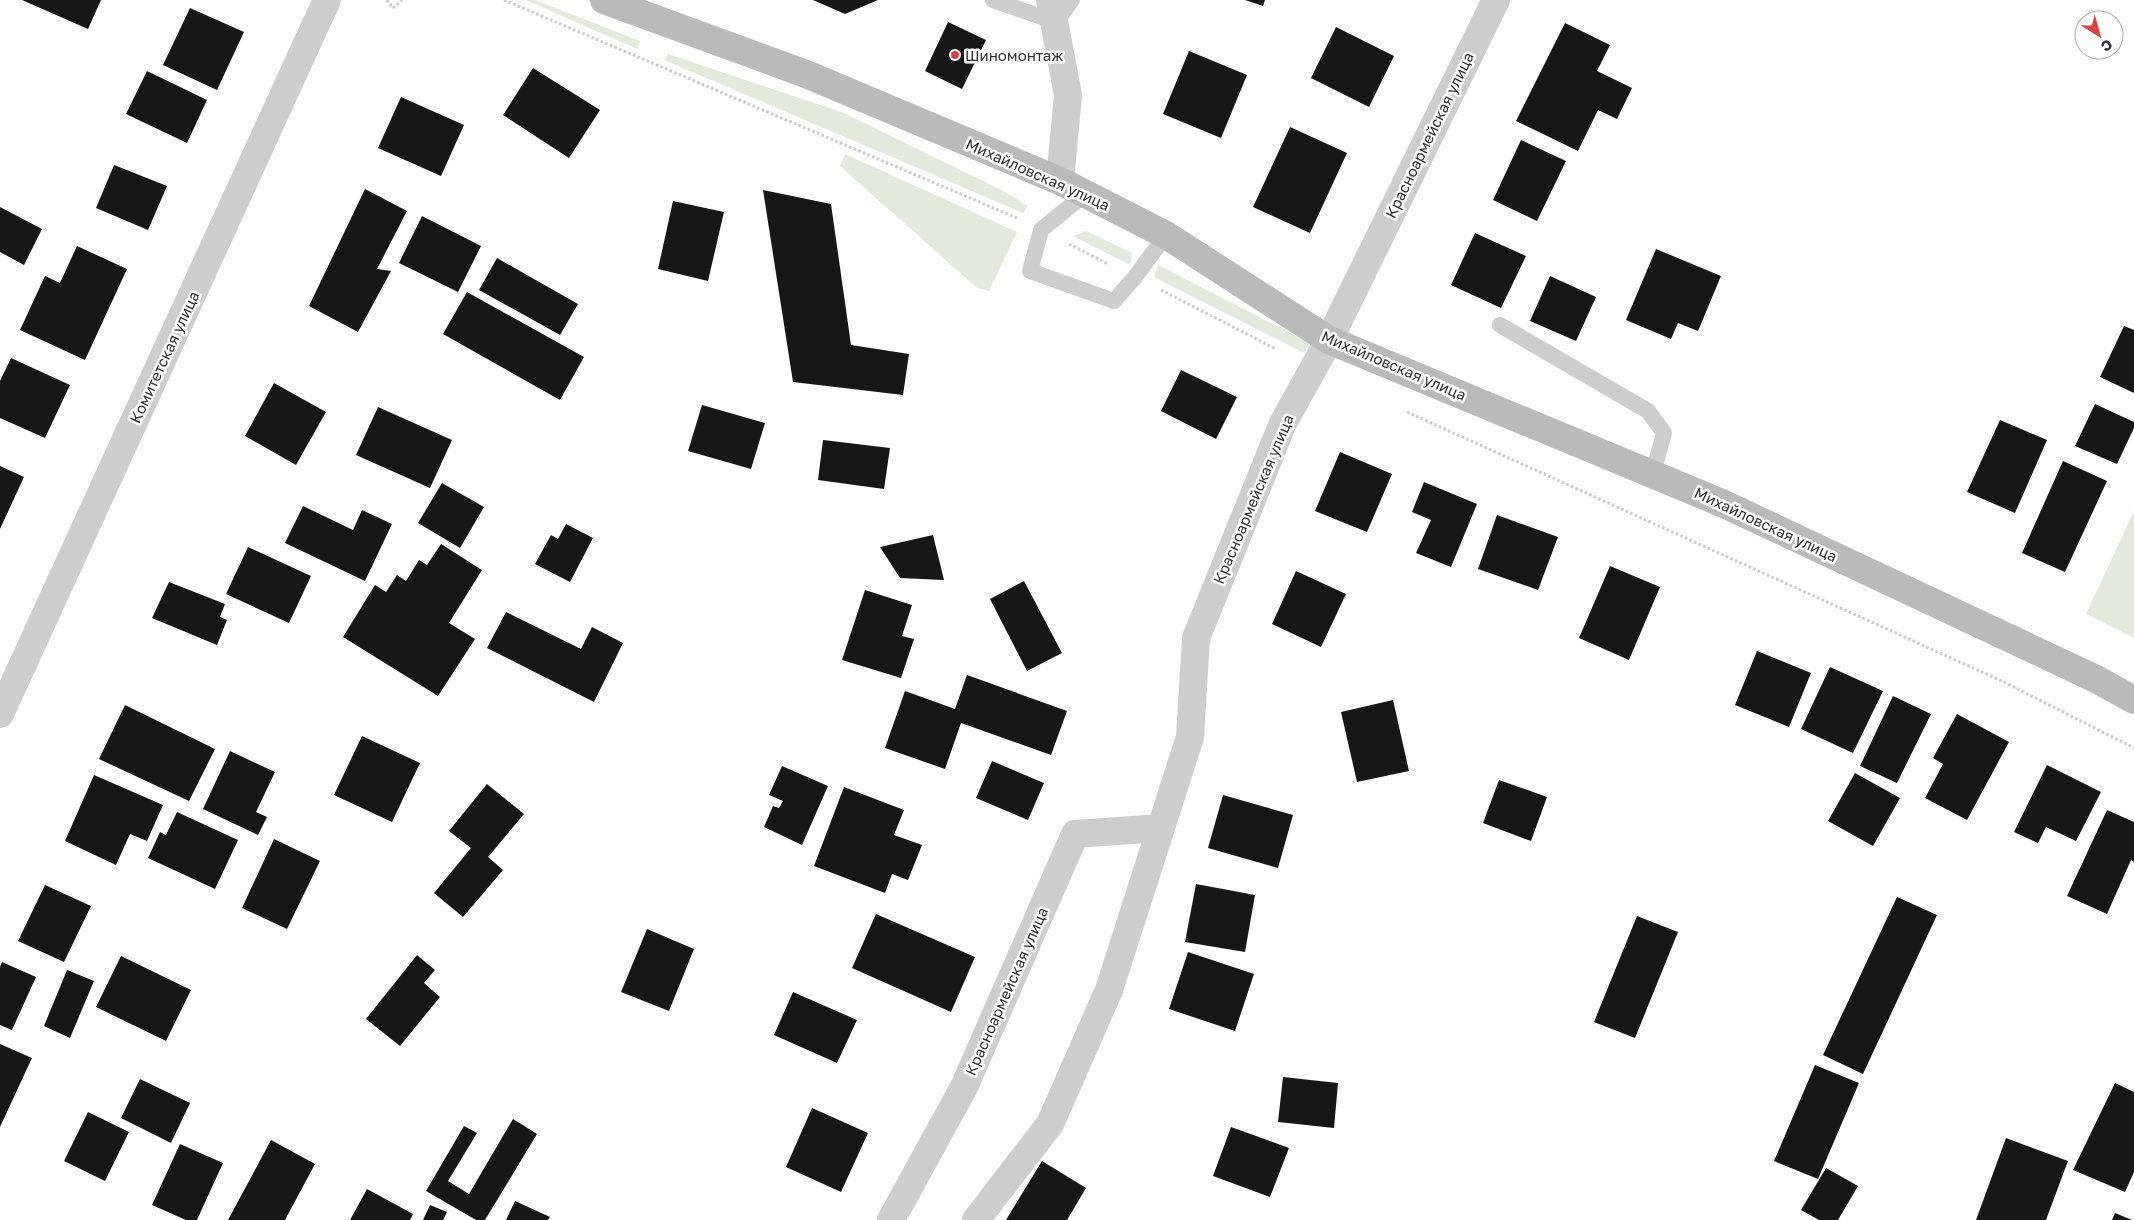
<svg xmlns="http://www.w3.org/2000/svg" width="2134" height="1220" font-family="'Golos Text',sans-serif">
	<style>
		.green { fill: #e3e9dd }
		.building { fill: #171717 }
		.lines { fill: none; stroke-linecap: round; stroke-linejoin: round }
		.path { stroke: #cacaca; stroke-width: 3; stroke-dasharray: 2.5 2.5; stroke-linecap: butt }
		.service { stroke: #cdcdcd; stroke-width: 16 }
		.minor { stroke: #cdcdcd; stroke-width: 28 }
		.tertiary { stroke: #cdcdcd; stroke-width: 28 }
		.secondary { stroke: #bababa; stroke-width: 28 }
		.poi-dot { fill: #d64448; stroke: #fff; stroke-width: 2 }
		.labels { text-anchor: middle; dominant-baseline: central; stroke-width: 5; stroke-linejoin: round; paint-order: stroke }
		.poi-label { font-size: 15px; fill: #303030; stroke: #fff; text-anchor: start }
		.street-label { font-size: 15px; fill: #303030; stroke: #fff }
	</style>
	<rect width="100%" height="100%" fill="#fff"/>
	<!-- green -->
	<path class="green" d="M526 0H535L640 41 637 49Z
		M668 54 844 113 1003 191 1028 206 1023 213 664 60Z
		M845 154 1017 232 989 291 977 288 840 166Z
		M1086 231 1132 253 1130 265 1073 236Z
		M1158 265 1310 343 1304 353 1154 277Z
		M2134 511V638L2086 614Z"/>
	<!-- building -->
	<path class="building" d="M22 0H101L88 29Z
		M813 0H878L845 14Z
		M1245 0H1265L1263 6Z
		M190 8 244 32 217 90 163 65Z
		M948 22 986 40 962 89 925 71Z
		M1565 23 1610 45 1597 71 1632 88 1617 119 1598 110 1578 151 1516 121Z
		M1336 27 1394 56 1369 107 1311 78Z
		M1189 51 1247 75 1221 138 1163 114Z
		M533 68 600 110 569 158 503 115Z
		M147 71 207 100 187 143 126 114Z
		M401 97 464 125 441 176 378 148Z
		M1290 127 1347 153 1310 233 1253 207Z
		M1521 140 1566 161 1537 221 1493 200Z
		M114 165 167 186 148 230 96 208Z
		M365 189 407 211 377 269 391 271 358 332 309 306Z
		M763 190 831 204 851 345 909 354 903 395 793 382Z
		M673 201 724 212 708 281 658 269Z
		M0 207 42 229 24 265 0 252Z
		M422 216 481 246 458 292 399 263Z
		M1475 233 1526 256 1501 308 1451 285Z
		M77 246 127 269 85 360 20 330 45 276 60 283Z
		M1656 249 1721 276 1698 331 1678 323 1671 339 1626 320Z
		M497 258 578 304 560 335 479 290Z
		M1550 276 1596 297 1576 341 1530 321Z
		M467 292 584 357 560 400 443 334Z
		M2124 326 2134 330V393L2100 377Z
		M11 358 70 385 45 438 0 418V381Z
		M1181 370 1237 397 1216 439 1161 411Z
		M274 383 326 412 296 465 245 436Z
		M2095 404 2134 422V428L2117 464 2075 446Z
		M702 405 765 423 751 469 688 451Z
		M378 407 452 440 430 488 356 455Z
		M2000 420 2047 440 2015 513 1967 492Z
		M823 440 890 448 884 489 818 480Z
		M1340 452 1392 474 1367 532 1315 511Z
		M2063 461 2107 481 2065 572 2022 553Z
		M0 466 24 477 0 529Z
		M1424 482 1477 504 1451 567 1416 553 1431 520 1412 512Z
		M442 483 484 507 460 548 418 523Z
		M303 506 353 530 362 510 392 524 365 581 285 543Z
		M1497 515 1558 537 1538 590 1478 569Z
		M566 524 593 538 570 582 535 564 551 535 558 539Z
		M933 535 944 580 900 578 880 547Z
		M441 544 482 570 449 623 475 639 438 696 343 637 375 585 386 592 397 575 406 581 419 560 427 565Z
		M248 547 311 576 289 623 226 594Z
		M1610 566 1660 587 1629 660 1579 638Z
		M1296 571 1346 594 1321 647 1272 624Z
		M1024 581 1062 653 1027 671 990 599Z
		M169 582 225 604 220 617 227 620 217 645 152 618Z
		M865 590 912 605 902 636 914 639 901 678 842 660Z
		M506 612 581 649 592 627 623 643 594 702 487 648Z
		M1757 651 1811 673 1789 727 1735 705Z
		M1830 667 1883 691 1853 753 1801 729Z
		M967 675 1067 711 1051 755 961 723 945 769 885 748 905 691 955 709Z
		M1893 696 1931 714 1897 783 1860 766Z
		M1393 700 1409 771 1357 782 1341 712Z
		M125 705 215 749 189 801 99 759Z
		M1957 714 2009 742 1967 820 1925 798 1943 764 1933 758Z
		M362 736 420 763 392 822 334 795Z
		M230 751 275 772 256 812 267 817 258 835 203 809Z
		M992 761 1044 783 1028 820 976 798Z
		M2047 765 2101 792 2076 841 2046 827 2038 843 2014 832Z
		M782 766 828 786 802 845 764 827 773 806 779 808 783 801 769 795Z
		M1855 773 1900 798 1873 846 1828 821Z
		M94 775 163 805 147 841 130 834 116 865 65 841Z
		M1499 780 1547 797 1531 841 1483 823Z
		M487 784 524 814 488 857 503 870 463 917 434 893 471 848 449 831Z
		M844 787 904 810 894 835 922 845 908 880 892 874 885 893 814 866Z
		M1223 795 1293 815 1278 868 1208 848Z
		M2107 810 2134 822V862L2131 860 2107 914 2067 896Z
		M177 812 238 840 215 889 148 858 160 832 166 835Z
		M274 839 320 861 287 929 242 908Z
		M1196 884 1255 895 1245 952 1185 942Z
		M45 885 91 906 64 962 18 941Z
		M1897 897 1937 915 1863 1074 1823 1055Z
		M876 914 975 957 951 1012 852 968Z
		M1637 916 1678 932 1635 1038 1594 1022Z
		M647 929 694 949 669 1011 621 992Z
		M1188 952 1254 974 1235 1031 1169 1009Z
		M417 955 435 970 424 983 440 997 400 1046 366 1019Z
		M121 956 191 990 166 1041 96 1007Z
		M2 962 36 977 12 1030 0 1025V967Z
		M67 970 94 981 70 1038 44 1026Z
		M793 992 857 1020 837 1063 774 1035Z
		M0 1044 32 1058 0 1127Z
		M1815 1065 1859 1083 1818 1179 1774 1161Z
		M1283 1077 1338 1083 1334 1128 1278 1122Z
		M140 1079 190 1103 171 1143 121 1118Z
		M2115 1083 2134 1092V1172L2125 1192 2073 1170Z
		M812 1108 868 1133 841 1192 786 1167Z
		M88 1112 129 1132 105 1181 64 1161Z
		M513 1119 537 1134 485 1220H476L426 1191 464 1126 477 1133 448 1181 469 1194Z
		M1231 1127 1289 1148 1270 1197 1213 1176Z
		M2006 1138 2068 1161 2046 1220H1976Z
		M271 1140 315 1164 285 1220H228Z
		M180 1144 223 1163 197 1220H186L152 1205Z
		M1042 1161 1086 1188 1067 1220H1006Z
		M1826 1168 1858 1186 1838 1220H1819L1801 1210Z
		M367 1189 413 1214 410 1220H350Z
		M515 1201 550 1217 548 1220H506Z
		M430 1205 447 1212 443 1220H423Z
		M2115 1213 2132 1220H2112Z"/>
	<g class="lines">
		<!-- path -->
		<path class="path" d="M387 0 393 8 402 0
			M504 0 1017 218
			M1069 244 1108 264
			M1161 290 1276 349
			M1407 412 2004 682 2134 748"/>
		<!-- service -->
		<path class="service" d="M993 0 1056 22 1072 0
			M1085 194 1041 230 1030 271 1114 301 1135 277 1166 235
			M1500 325 1648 411 1664 433 1653 473"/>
		<!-- minor -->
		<path class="minor" d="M1050 0 1068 95 1060 181
			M891 1220 964 1087 1075 834 1161 828
			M976 1220 1050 1124 1109 990 1190 737 1196 638 1283 423 1329 340 1496 0"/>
		<!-- tertiary -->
		<path class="tertiary" d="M0 714 327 0"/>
		<!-- secondary -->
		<path class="secondary" d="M604 0 806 74 1060 181 1166 235 1329 340 1724 504 2096 679 2134 700"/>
	</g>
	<!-- markers -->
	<circle class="poi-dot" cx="955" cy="55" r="5"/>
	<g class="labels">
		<!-- poi labels -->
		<g class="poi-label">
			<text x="965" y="55">Шиномонтаж</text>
		</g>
		<!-- street labels -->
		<g class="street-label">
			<text transform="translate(1429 135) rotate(-64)">Красноармейская улица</text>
			<text transform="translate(1038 174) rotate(24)">Михайловская улица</text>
			<text transform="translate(164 357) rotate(-65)">Комитетская улица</text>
			<text transform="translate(1394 365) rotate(23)">Михайловская улица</text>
			<text transform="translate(1253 499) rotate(-67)">Красноармейская улица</text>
			<text transform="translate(1766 524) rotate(25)">Михайловская улица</text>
			<text transform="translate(1006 991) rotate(-66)">Красноармейская улица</text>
		</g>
	</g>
	<!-- north arrow -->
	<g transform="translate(2099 35) rotate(143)"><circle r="24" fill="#ffffff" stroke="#acacac"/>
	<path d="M0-4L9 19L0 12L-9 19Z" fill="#d64448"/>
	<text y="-8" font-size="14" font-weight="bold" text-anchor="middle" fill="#303030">С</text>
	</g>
</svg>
